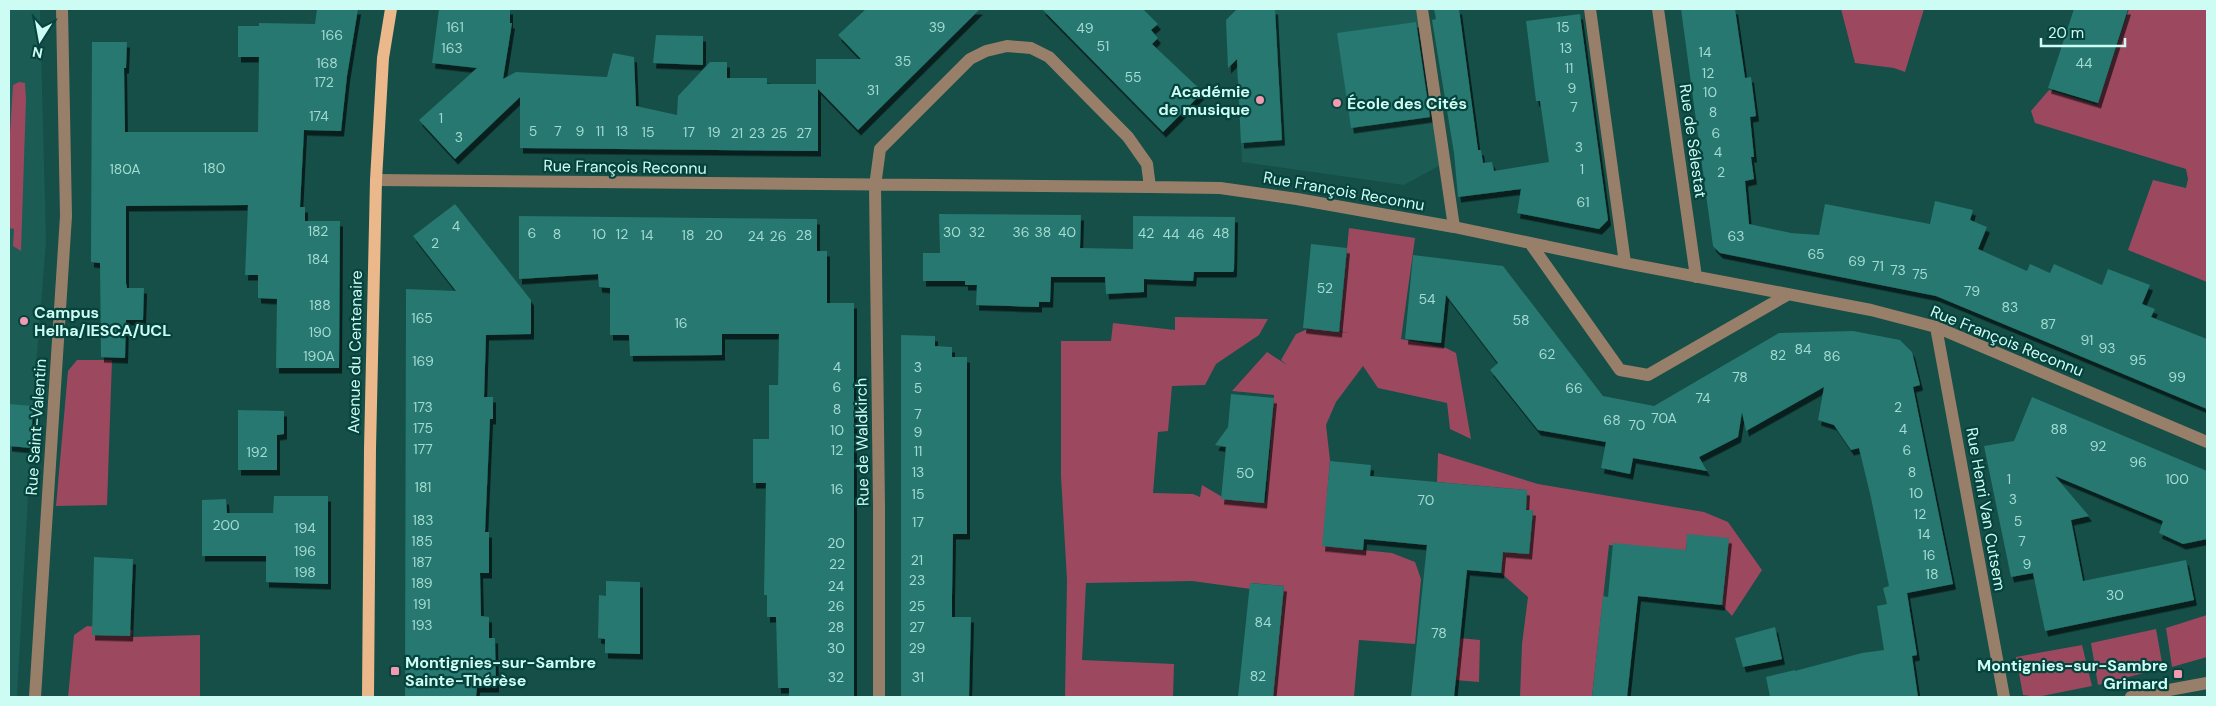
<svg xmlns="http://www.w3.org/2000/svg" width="2216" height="706" font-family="'DM Sans',sans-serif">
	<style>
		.built { fill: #1b5c55 }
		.green { fill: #9c485f }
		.building { fill: #25786f; filter: url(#shadow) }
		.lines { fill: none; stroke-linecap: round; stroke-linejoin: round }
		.minor { stroke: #987f69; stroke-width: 12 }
		.major { stroke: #eab88b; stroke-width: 12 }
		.poi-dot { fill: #f29aaf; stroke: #06433d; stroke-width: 2 }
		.labels { text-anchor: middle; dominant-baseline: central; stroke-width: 4.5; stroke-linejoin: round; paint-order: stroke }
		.number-label { font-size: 14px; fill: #a3dbd3 }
		.poi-label { font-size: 16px; font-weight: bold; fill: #cdfcf4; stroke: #06433d; text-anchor: start }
		.street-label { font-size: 16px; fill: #cdfcf4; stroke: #06433d }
	</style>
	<defs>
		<filter id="shadow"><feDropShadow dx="3" dy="5.5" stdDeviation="0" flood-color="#0009"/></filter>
	</defs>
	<rect width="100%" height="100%" fill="#164e48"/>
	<!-- built -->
	<path class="built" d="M9 9H40L46 241 33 405 17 697H9Z
		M1243 9H1422L1446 162 1404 185 1242 162 1235 37 1245 34Z"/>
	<!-- green -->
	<path class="green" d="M1841 9H1924L1905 72 1894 68 1855 63Z
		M2129 9H2207V282L2128 250 2153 180 2186 188 2188 179 2186 169 2035 123 2031 111 2049 90 2097 105Z
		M19 82 25 83 26 99 21 251 13 246 14 229 9 228V150L13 85Z
		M1349 228 1415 238 1401 339 1446 348 1456 353 1471 439 1450 429 1447 403 1378 388 1363 366 1336 402 1326 425 1330 460 1323 546 1392 553 1415 562 1421 579 1415 644 1359 640 1354 697H1272L1284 586 1252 583 1251 589 1192 581 1086 583 1082 660 1174 664 1173 697H1065L1067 580 1061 476V341H1111L1113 323 1175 330V317L1268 319 1259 335 1216 364 1205 385 1172 386 1168 431 1158 432 1153 493 1193 494 1200 497 1202 485 1224 498 1266 502 1274 395 1232 391 1267 352 1287 365 1281 360 1296 334 1310 328 1349 333 1339 331Z
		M77 360H112L107 505 56 506 68 371Z
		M1438 453 1538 484 1704 512 1728 522 1762 570 1732 616 1721 604 1688 537 1685 553 1609 545 1592 697H1520L1522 644 1528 597 1501 573 1503 552 1529 553 1533 511 1526 510 1527 490 1437 482Z
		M2207 615V657L2172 667 2166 628Z
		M87 626 133 630 132 637 200 635V697H68L74 635Z
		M2156 629 2163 668 2098 685 2091 643Z
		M1459 638 1480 640 1479 682 1455 680Z
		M2082 645 2092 686 2037 697 2023 695 2016 657Z"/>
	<!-- building -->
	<path class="building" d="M317 9H358L347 76 341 131 304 130 300 207H305V221H340L339 368H276L277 299 258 298V275H245L248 205 126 206V283L127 288H144L143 320H126L125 358 101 357 100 263 91 262 92 42H127L126 68H124L125 132H258L259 57H238V26H259V23L315 24Z
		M439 9H510V23H512L503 79 516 72 607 77 613 53 634 57 636 106 677 115 678 96 710 62H727V78H767V84H816V59H861L838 35 866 9H980L858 130 818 89V151L520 148V97L455 159 419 120 477 68 432 63Z
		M1042 9H1143L1158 24 1151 30 1158 38 1152 44 1203 92 1163 132Z
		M1237 9H1275L1282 140 1241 143 1237 59 1228 68 1226 20Z
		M1434 9H1459L1478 150H1481L1483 163 1492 162 1494 171 1549 162 1540 101H1536L1526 21 1580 14 1608 220 1599 229 1517 213 1521 189 1458 197 1454 153 1432 20 1436 19Z
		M1681 9H1735L1745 78 1751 77 1756 116 1750 117 1754 157H1751L1754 179 1745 181 1749 224 1791 233 1819 235 1825 204 1930 224 1935 201 1973 210 1970 220 1987 227 1978 249 2027 271 2030 264 2050 273 2054 264 2102 285 2108 269 2150 285 2142 304 2155 309 2151 317 2207 339V409L1936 296 1720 253 1713 246Z
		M2074 9H2128L2098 103 2048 88Z
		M1416 22 1430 117 1351 128 1337 33Z
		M656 35 703 36V65L653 63Z
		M455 204 531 300V334L486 335 484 397H493V419H490L485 532H489V573H480L481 616 489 617V638H495L496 687H477L476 697H405L406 289 456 291 413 236Z
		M939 214 1081 215 1080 248 1133 249V216L1235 217 1234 270 1233 272H1194L1193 281 1144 279V292L1106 294 1105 277H1051L1050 302H1039V307L976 305 977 285H965V281H923V253H940Z
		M519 216 817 219V251H827V303H854V697H789V688H778L776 617H767V595H764L766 483H753V439H769V385H778L779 334H722V355L630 356 629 335H610V288L599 287 598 274 519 279Z
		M1311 244 1347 248 1339 332 1303 328Z
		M1413 255 1503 266 1603 396 1654 406 1779 333 1853 331 1900 340 1912 352 1920 385 1913 387 1953 584 1907 593 1917 655 1912 656 1918 697H1770L1766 677 1795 670V671L1862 653 1884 650 1877 606 1887 604 1883 588 1889 586 1871 498 1859 448 1851 450 1834 425 1818 420 1824 387 1746 431 1742 412 1738 437 1699 457 1707 471 1633 458 1630 474 1601 468 1606 442 1538 430 1490 370 1498 363 1446 295 1441 343 1405 339Z
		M901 335 935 336V346L952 347V357H967V534H953L952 596V617H971L969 697H901Z
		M1231 394 1274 398 1264 503 1221 499 1226 447 1215 445 1228 427Z
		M2032 397 2207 471V539L2183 544 2159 533 2163 521 2055 476 2089 516 2071 520 2083 581 2186 560 2194 600 2045 631 2033 573 2011 577 1984 446 2014 441Z
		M9 404 33 406 31 448 9 446Z
		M238 410 284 411V434L277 435V470H238Z
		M1330 461 1371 465 1370 476 1527 490 1526 510H1533L1529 554 1503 552 1501 573 1467 570 1454 697H1411L1427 545 1364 539 1363 550 1322 546Z
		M274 496H328V584L266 582V556H202V500L226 499 227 513H273Z
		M1687 534 1729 538 1722 605 1638 596 1627 697H1592L1603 596 1608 597 1613 543 1686 550Z
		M94 557 133 559 130 636 92 635Z
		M606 581 640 582V654L605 653V639L598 638 599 595 606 596Z
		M1250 583 1284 586 1273 697H1238Z
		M1775 627 1782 659 1743 667 1735 638Z"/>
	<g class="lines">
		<!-- minor -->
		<path class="minor" d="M1422 9 1454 227
			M1590 9 1625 263
			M1658 9 1696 277
			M376 180 1150 187 1220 188 1297 199 1454 227 1625 263 1871 310 1936 327 2207 442
			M1530 243 1620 370 1648 375 1787 295
			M1936 327 2004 697
			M35 697 66 216 62 9
			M879 697V506L875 186 880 149 970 59 986 51 1007 46 1031 48 1049 57 1128 137 1147 164 1150 187
			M2131 697 2207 683"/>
		<!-- major -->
		<path class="major" d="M368 697 370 449 376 180 383 58 391 9"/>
	</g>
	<!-- markers -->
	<g class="poi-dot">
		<circle cx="1260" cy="100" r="5"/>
		<circle cx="1337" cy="103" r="5"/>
		<circle cx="24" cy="321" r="5"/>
		<rect x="390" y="666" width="10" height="10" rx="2.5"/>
		<rect x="2173" y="669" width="10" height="10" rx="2.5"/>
	</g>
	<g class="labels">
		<!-- number labels -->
		<g class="number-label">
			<text x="455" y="27">161</text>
			<text x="937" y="27">39</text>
			<text x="1563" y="27">15</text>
			<text x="1085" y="28">49</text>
			<text x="332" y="35">166</text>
			<text x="1103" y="46">51</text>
			<text x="452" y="48">163</text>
			<text x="1566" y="48">13</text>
			<text x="1705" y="52">14</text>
			<text x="903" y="61">35</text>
			<text x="327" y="63">168</text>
			<text x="2084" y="63">44</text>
			<text x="1569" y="68">11</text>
			<text x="1708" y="73">12</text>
			<text x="1133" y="77">55</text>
			<text x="324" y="82">172</text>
			<text x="1572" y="88">9</text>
			<text x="873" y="90">31</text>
			<text x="1710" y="92">10</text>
			<text x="1574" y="107">7</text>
			<text x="1713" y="112">8</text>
			<text x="319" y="116">174</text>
			<text x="441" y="118">1</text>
			<text x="533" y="131">5</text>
			<text x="558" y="131">7</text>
			<text x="580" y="131">9</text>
			<text x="600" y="131">11</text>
			<text x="622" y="131">13</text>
			<text x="648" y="132">15</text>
			<text x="689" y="132">17</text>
			<text x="714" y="132">19</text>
			<text x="737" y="133">21</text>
			<text x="757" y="133">23</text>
			<text x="779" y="133">25</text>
			<text x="804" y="133">27</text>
			<text x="1716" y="133">6</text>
			<text x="459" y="137">3</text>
			<text x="1579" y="147">3</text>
			<text x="1718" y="152">4</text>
			<text x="214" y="168">180</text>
			<text x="125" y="169">180A</text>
			<text x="1582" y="169">1</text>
			<text x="1721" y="172">2</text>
			<text x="1583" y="202">61</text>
			<text x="456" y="226">4</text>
			<text x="318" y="231">182</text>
			<text x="952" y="232">30</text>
			<text x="977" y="232">32</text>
			<text x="1021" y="232">36</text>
			<text x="1043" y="232">38</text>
			<text x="1067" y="232">40</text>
			<text x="532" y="233">6</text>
			<text x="1146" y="233">42</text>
			<text x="1221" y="233">48</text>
			<text x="557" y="234">8</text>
			<text x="599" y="234">10</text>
			<text x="622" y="234">12</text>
			<text x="1171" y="234">44</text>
			<text x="1196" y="234">46</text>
			<text x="647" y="235">14</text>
			<text x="688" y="235">18</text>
			<text x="714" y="235">20</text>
			<text x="804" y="235">28</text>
			<text x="756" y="236">24</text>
			<text x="778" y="236">26</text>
			<text x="1736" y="236">63</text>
			<text x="435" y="243">2</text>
			<text x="1816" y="254">65</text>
			<text x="318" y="259">184</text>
			<text x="1857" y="261">69</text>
			<text x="1878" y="266">71</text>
			<text x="1898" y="270">73</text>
			<text x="1920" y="274">75</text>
			<text x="1325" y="288">52</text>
			<text x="1972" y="291">79</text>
			<text x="1427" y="299">54</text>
			<text x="320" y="305">188</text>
			<text x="2010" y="307">83</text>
			<text x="422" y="318">165</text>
			<text x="1521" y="320">58</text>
			<text x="681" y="323">16</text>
			<text x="2048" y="324">87</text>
			<text x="320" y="332">190</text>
			<text x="2087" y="340">91</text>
			<text x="2107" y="348">93</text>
			<text x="1803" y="349">84</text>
			<text x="1547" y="354">62</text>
			<text x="1778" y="355">82</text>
			<text x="319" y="356">190A</text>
			<text x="1832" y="356">86</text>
			<text x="2138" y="360">95</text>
			<text x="423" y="361">169</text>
			<text x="837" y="367">4</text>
			<text x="918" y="367">3</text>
			<text x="1740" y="377">78</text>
			<text x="2177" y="377">99</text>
			<text x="837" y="387">6</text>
			<text x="918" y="388">5</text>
			<text x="1574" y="388">66</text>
			<text x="1703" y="398">74</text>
			<text x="423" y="407">173</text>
			<text x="1898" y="407">2</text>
			<text x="837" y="409">8</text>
			<text x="918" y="414">7</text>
			<text x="1664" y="418">70A</text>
			<text x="1612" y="420">68</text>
			<text x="1637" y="425">70</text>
			<text x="423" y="428">175</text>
			<text x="1903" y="429">4</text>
			<text x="2059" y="429">88</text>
			<text x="837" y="430">10</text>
			<text x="918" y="432">9</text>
			<text x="2098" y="446">92</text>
			<text x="423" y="449">177</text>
			<text x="837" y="450">12</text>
			<text x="1907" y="450">6</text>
			<text x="918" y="451">11</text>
			<text x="257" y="452">192</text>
			<text x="2138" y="462">96</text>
			<text x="918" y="472">13</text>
			<text x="1912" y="472">8</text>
			<text x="1245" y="473">50</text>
			<text x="2009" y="479">1</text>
			<text x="2177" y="479">100</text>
			<text x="423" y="487">181</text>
			<text x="837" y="489">16</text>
			<text x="1916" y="493">10</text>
			<text x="918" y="494">15</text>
			<text x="2013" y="499">3</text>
			<text x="1426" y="500">70</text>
			<text x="1920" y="514">12</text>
			<text x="423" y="520">183</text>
			<text x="2018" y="521">5</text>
			<text x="918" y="522">17</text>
			<text x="226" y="525">200</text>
			<text x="305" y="528">194</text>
			<text x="1924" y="534">14</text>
			<text x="422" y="541">185</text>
			<text x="2022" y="541">7</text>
			<text x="836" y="543">20</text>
			<text x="305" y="551">196</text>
			<text x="1929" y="555">16</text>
			<text x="917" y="560">21</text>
			<text x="422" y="562">187</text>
			<text x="837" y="564">22</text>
			<text x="2027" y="564">9</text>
			<text x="305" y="572">198</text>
			<text x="1932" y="574">18</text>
			<text x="917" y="580">23</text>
			<text x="422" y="583">189</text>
			<text x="836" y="586">24</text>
			<text x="2115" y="595">30</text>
			<text x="422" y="604">191</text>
			<text x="836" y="606">26</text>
			<text x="917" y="606">25</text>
			<text x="1263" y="622">84</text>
			<text x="422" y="625">193</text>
			<text x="836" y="627">28</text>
			<text x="917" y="627">27</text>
			<text x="1439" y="633">78</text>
			<text x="836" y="648">30</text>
			<text x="917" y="648">29</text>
			<text x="1258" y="676">82</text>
			<text x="836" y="677">32</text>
			<text x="918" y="677">31</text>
		</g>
		<!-- poi labels -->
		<g class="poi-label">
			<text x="1250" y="91" text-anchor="end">Académie<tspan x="1250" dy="18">de musique</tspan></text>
			<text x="1347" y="103">École des Cités</text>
			<text x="34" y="312">Campus<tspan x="34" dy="18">Helha/IESCA/UCL</tspan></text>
			<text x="405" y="662">Montignies-sur-Sambre<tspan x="405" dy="18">Sainte-Thérèse</tspan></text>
			<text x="2168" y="665" text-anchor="end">Montignies-sur-Sambre<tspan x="2168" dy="18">Grimard</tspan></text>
		</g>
		<!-- street labels -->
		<g class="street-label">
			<text transform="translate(1693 141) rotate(82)">Rue de Sélestat</text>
			<text transform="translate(625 167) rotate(1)">Rue François Reconnu</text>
			<text transform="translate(1344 191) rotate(10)">Rue François Reconnu</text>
			<text transform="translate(2007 341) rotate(22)">Rue François Reconnu</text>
			<text transform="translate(355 352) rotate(-89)">Avenue du Centenaire</text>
			<text transform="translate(36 427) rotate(-86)">Rue Saint-Valentin</text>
			<text transform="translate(862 442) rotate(-91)">Rue de Waldkirch</text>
			<text transform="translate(1986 509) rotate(80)">Rue Henri Van Cutsem</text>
		</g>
	</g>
	<!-- border -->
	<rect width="2216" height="706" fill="none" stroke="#cdfcf4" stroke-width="20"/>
	<!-- north arrow -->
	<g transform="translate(40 40) rotate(191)" stroke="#06433d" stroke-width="4" paint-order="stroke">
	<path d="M0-4L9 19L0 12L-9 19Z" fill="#cdfcf4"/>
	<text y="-8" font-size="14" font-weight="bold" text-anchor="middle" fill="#cdfcf4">N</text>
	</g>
	<!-- scale -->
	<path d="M2041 38v8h84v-8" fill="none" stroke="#cdfcf4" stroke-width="2.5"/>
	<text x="2048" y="38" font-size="15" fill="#cdfcf4" stroke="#06433d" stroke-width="4" paint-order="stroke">20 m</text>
</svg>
